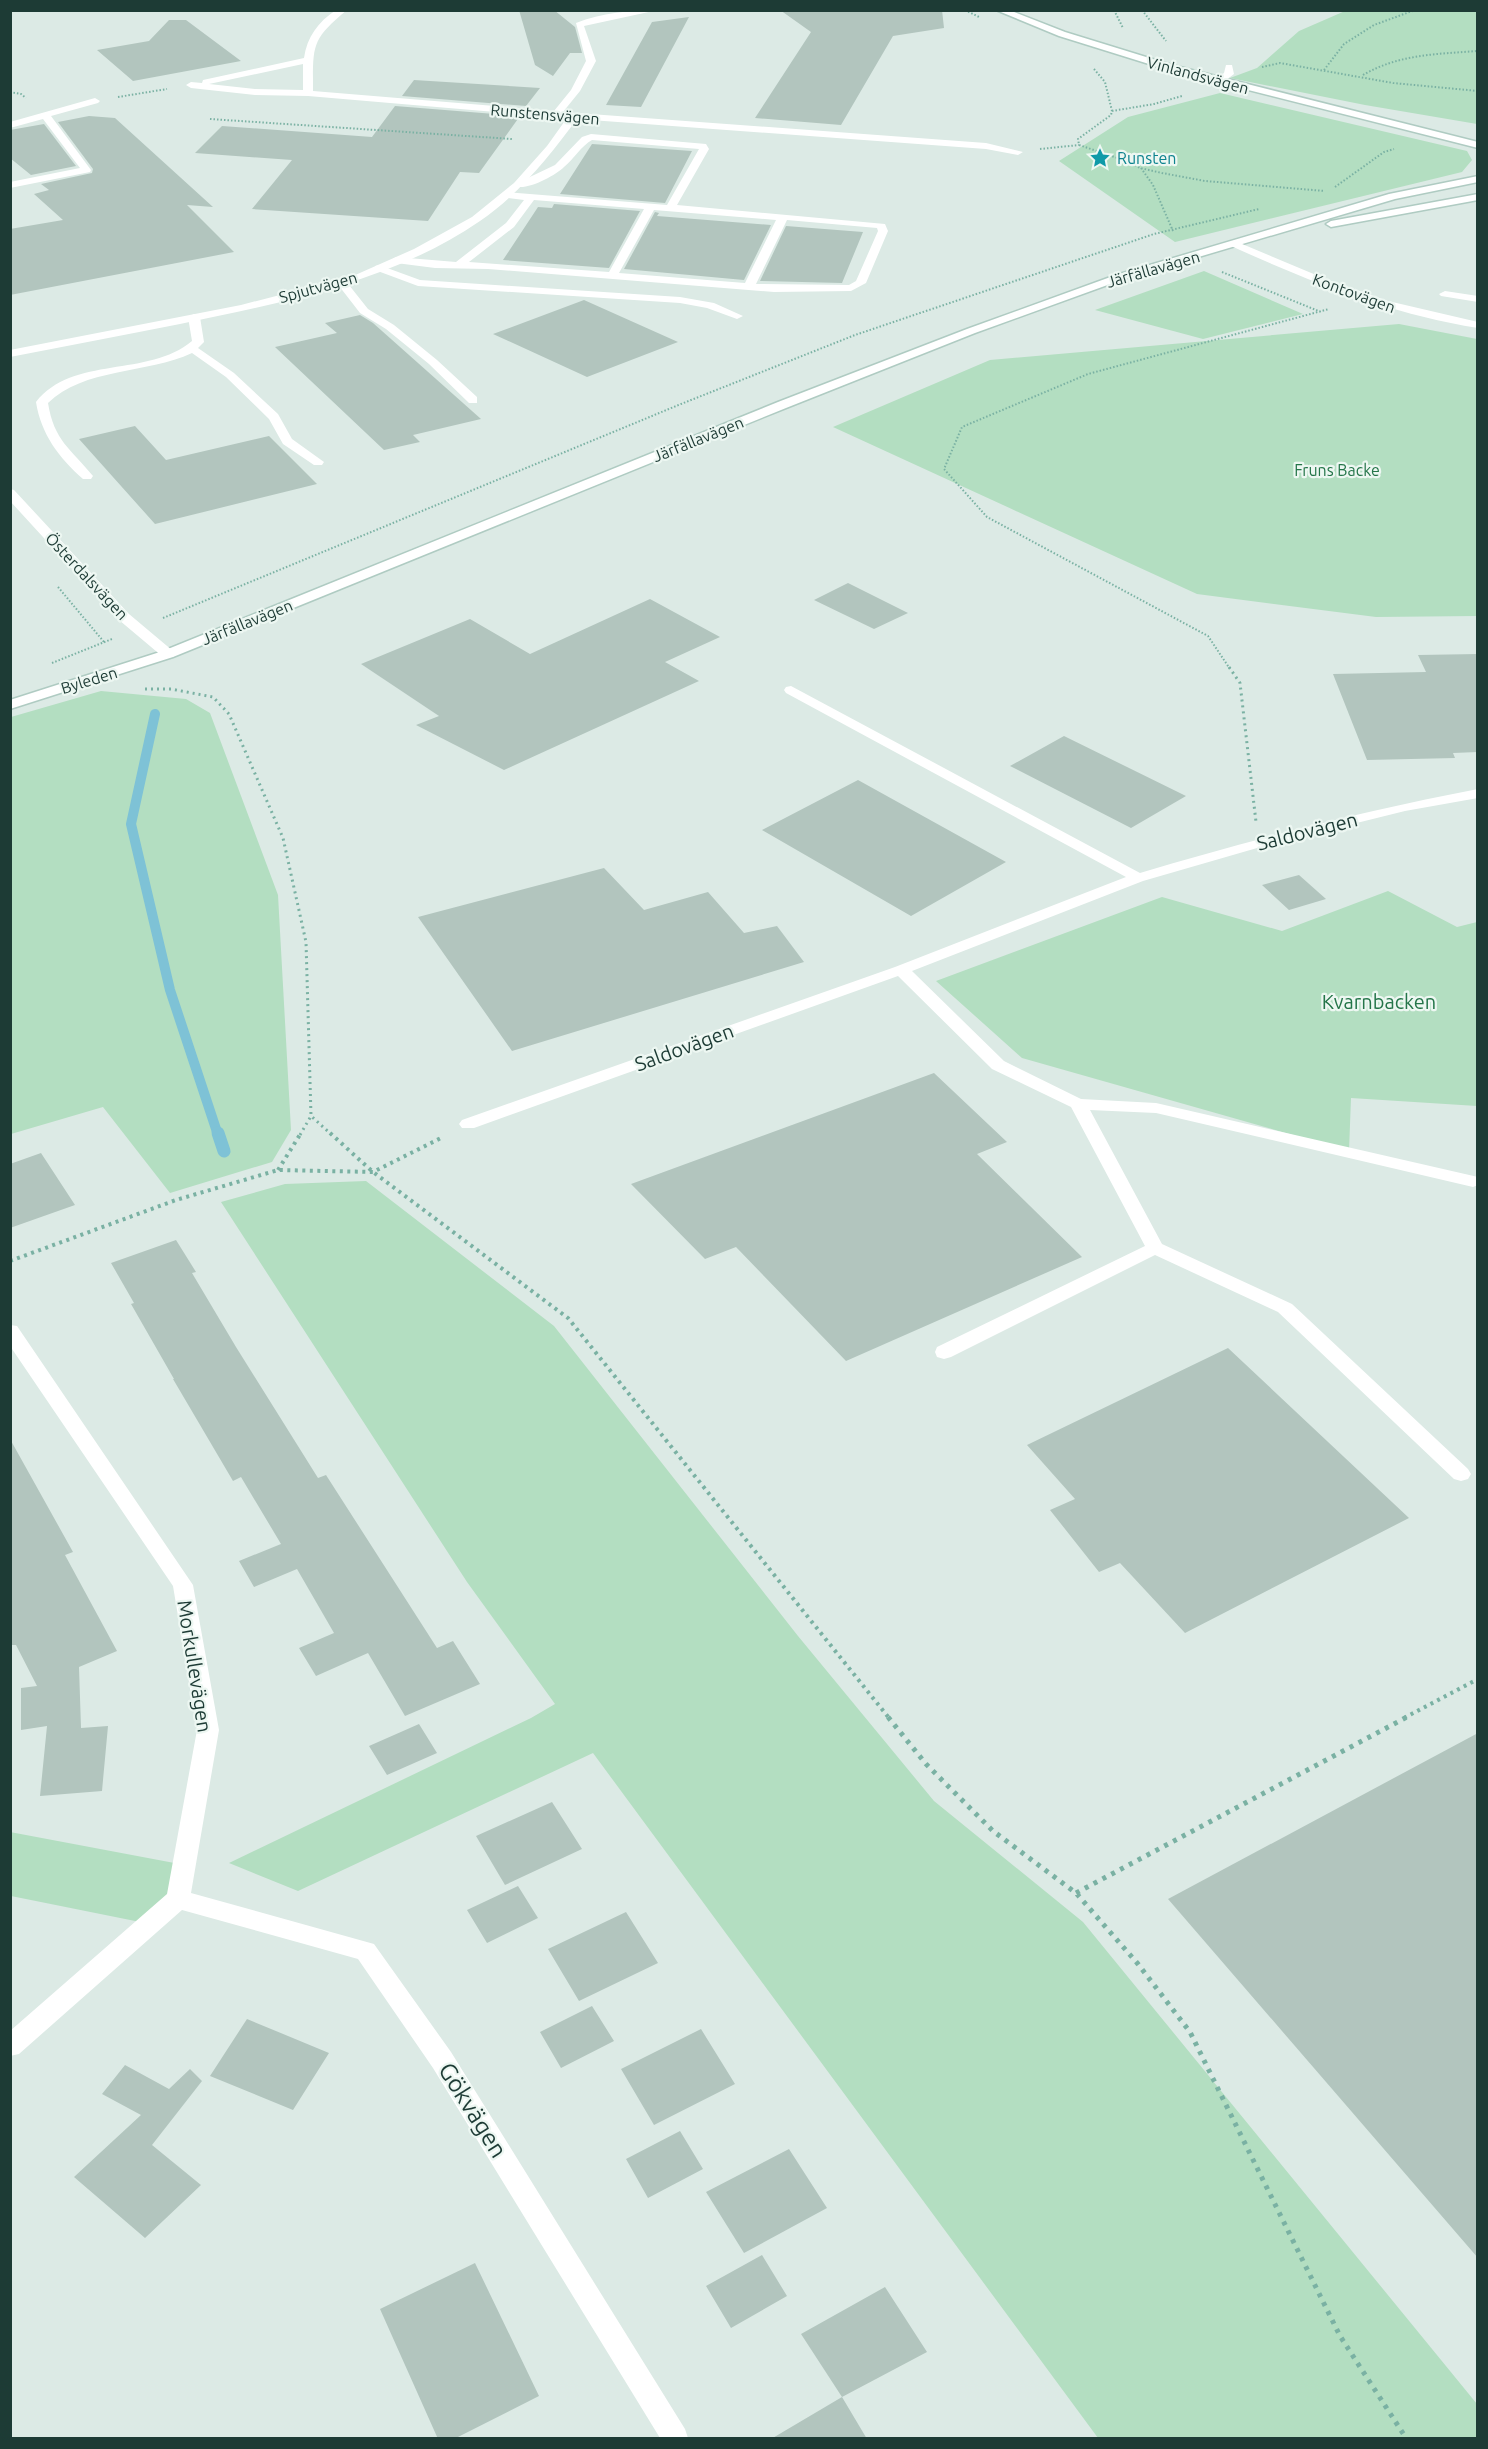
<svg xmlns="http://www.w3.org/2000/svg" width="1488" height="2449" font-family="Ubuntu,sans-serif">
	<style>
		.green { fill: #b3dec1 }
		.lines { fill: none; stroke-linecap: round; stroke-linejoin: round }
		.stream-far1 { stroke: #7ec2d6; stroke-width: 10 }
		.stream { stroke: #7ec2d6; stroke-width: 13 }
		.building { fill: #b2c5be }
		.secondary-casing { stroke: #afcbc2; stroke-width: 3 }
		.path-far3 { stroke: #7ab1a3; stroke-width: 2; stroke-dasharray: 1.5 2; stroke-linecap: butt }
		.path-far2 { stroke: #7ab1a3; stroke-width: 3; stroke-dasharray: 2 4; stroke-linecap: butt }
		.path-far1 { stroke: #7ab1a3; stroke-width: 4; stroke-dasharray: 3 4.5; stroke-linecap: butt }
		.path { stroke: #7ab1a3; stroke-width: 5; stroke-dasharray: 4 6; stroke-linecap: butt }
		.lane { fill: #fff; fill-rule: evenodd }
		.street { fill: #fff; fill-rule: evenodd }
		.secondary { fill: #fff; fill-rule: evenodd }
		.labels { text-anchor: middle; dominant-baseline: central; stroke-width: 4.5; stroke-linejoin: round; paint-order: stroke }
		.far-street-label { font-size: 16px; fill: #1d3b35; stroke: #edf7f2 }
		.far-culture-label { font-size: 16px; fill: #0d838f; stroke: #edf7f2; text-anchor: start }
		.far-park-label { font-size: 16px; fill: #247549; stroke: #edf7f2 }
		.street-label { font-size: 20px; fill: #1d3b35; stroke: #edf7f2 }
		.park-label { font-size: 20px; fill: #247549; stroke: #edf7f2 }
		.near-street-label { font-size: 24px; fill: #1d3b35; stroke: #edf7f2 }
	</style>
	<rect width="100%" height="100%" fill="#dceae5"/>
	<!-- green -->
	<path class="green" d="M1345 11H1477V124L1365 105 1230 78 1257 68 1299 31Z
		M1220 93 1467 151 1472 160 1462 172 1175 242 1059 161 1128 117Z
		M1204 271 1303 314 1203 339 1095 310Z
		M1399 324 1477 339V616L1376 617 1197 594 833 427 990 360Z
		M101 691 186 699 210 713 278 895 291 1130 272 1162 170 1193 103 1107 11 1134V717Z
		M1388 891 1457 927 1477 922V1106L1351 1098 1349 1151 1022 1058 936 981 1162 897 1282 931Z
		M366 1181 554 1326 798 1636 934 1801 1083 1922 1477 2404V2438H1098L593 1753 298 1891 229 1863 531 1718 555 1704 467 1582 221 1202 285 1184Z
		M10 1832 185 1865 150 1924 11 1896Z"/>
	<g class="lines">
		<!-- stream-far1 -->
		<path class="stream-far1" d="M155 714 131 824 170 990 218 1135"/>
		<!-- stream -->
		<path class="stream" d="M218 1133 224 1151"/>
	</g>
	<!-- building -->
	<path class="building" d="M519 10H554L575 27 582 53H570L553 76 535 65Z
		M780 10H942L944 28 893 36 841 125 755 118 811 32Z
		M689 17 641 107 606 105 652 22Z
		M169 20H186L241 61 133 81 97 50 149 41Z
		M414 80 540 88 526 106 402 96Z
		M395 106 520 116 479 173 460 172 428 221 252 209 292 160 195 153 222 126 372 137Z
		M89 116 115 118 213 207 187 205 234 252 10 295V229L63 220 34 194 49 190 41 184 92 173 93 169 58 122Z
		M44 124 76 166 31 175 10 158V130Z
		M592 144 692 151 665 203 560 194Z
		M554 204 640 211 609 268 503 260 538 207 552 208Z
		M655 212 659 213 657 216 771 225 744 280 624 269Z
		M786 226 863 232 842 283 760 281Z
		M584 300 678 342 587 377 493 334Z
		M360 315 373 323 481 419 413 435 420 442 384 450 275 347 337 333 325 323Z
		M135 426 166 460 269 436 317 484 155 524 79 439Z
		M848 583 908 613 874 629 814 600Z
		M650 599 720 637 665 662 699 681 504 770 416 725 439 716 361 664 470 619 530 654Z
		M1478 654V752L1453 753 1455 758 1367 760 1333 674 1426 672 1418 655Z
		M1064 736 1186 796 1131 828 1010 766Z
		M858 780 1006 862 911 916 762 830Z
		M604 868 644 910 708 892 744 933 777 926 804 962 512 1051 418 917Z
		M1299 875 1326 899 1289 910 1262 885Z
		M934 1073 1007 1142 977 1154 1082 1257 846 1361 736 1247 705 1259 631 1184Z
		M41 1153 75 1205 10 1228V1164Z
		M176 1240 196 1272 192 1273 236 1347 318 1478 326 1475 437 1648 453 1641 480 1684 405 1716 368 1653 316 1676 299 1648 334 1633 297 1569 254 1587 239 1561 281 1544 241 1477 233 1481 173 1379H174L131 1304 134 1303 111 1263Z
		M1228 1348 1409 1518 1185 1633 1120 1563 1099 1572 1050 1510 1075 1499 1027 1445Z
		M10 1439 73 1552 65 1555 117 1651 79 1667 81 1728 108 1726 102 1791 40 1796 47 1726 21 1730V1688L37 1686 16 1645H10Z
		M419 1724 437 1753 387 1775 369 1746Z
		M1478 1733V2258L1168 1899Z
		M552 1802 582 1849 505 1885 476 1836Z
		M518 1886 538 1918 487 1943 467 1910Z
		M626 1912 658 1963 579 2001 548 1949Z
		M592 2006 614 2041 561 2068 540 2032Z
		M247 2019 329 2053 293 2110 210 2076Z
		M701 2029 735 2084 654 2125 621 2069Z
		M125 2065 169 2089 190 2069 202 2081 152 2145 201 2185 145 2238 74 2177 141 2115 102 2094Z
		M680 2131 703 2169 648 2198 626 2159Z
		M789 2149 827 2208 744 2253 706 2192Z
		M762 2255 787 2296 731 2328 706 2286Z
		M475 2263 539 2396 454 2439H438L380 2309Z
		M885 2287 927 2352 842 2397 801 2334Z
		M842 2397 867 2439H771Z"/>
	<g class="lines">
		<!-- secondary casing -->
		<g class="secondary-casing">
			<path id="secondary" d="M996 10H1009L1065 32 1172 65 1478 142V148L1165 69 1059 36Z
				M1478 176V182L1395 199 1124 279 975 333 786 408 173 657 10 709V700L163 651 778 402 967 329 1116 275 1389 194Z
				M1478 194V200L1331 227 1326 224 1331 221Z"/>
		</g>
		<!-- path-far3 -->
		<path class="path-far3" d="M965 10 979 17
			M1114 10 1123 28
			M1142 10 1166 41
			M1262 67 1280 63 1393 83 1478 91
			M1094 69 1105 82 1112 111 1111 115 1078 139 1079 145 1132 163 1140 168 1162 173 1205 181 1325 191
			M1324 70 1344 44 1374 25 1415 10
			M1363 75C1399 54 1438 54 1478 51
			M10 92 21 94 26 98
			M118 97 167 89
			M1112 111 1154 104 1182 96
			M210 119 512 139
			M1040 149 1079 145
			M1141 168 1153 185 1173 231
			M1335 187 1384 152 1394 149
			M1222 272 1321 312
			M58 587 104 642
			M163 618 681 404 855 335 1154 234 1259 209
			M52 663 112 639
			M1230 669 1208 636 987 517 944 469 962 427 1088 374 1329 309"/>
		<!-- path-far2 -->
		<path class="path-far2" d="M1229 667 1240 683 1256 822
			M145 689H171L213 697 229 714 283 838 306 942 311 1116 332 1135
			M300 1135 311 1116"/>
		<!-- path-far1 -->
		<path class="path-far1" d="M330 1133 373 1172 568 1318 889 1718
			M278 1170 301 1133
			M10 1261 176 1200 278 1170 373 1172 443 1137
			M1404 1718 1478 1679"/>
		<!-- path -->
		<path class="path" d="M888 1717 926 1764 993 1831 1076 1893 1138 1964 1190 2032 1340 2336 1406 2438
			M1076 1893 1407 1717"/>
		<!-- lane -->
		<path class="lane" d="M1226 65H1232L1234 74 1222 83H1216V79L1224 73Z
			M591 134 706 144 709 149 677 205 885 224 888 231 866 283 851 291 774 292 488 269 435 268 396 263 391 260 396 257 456 262 506 223 524 200 501 197 500 195 505 192 667 205 699 149 592 140C581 146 574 159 564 167 555 176 523 193 513 185L555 165 582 137ZM534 200 644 209 609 272 469 262 514 227ZM654 210 776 220 745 283 619 273ZM787 220 877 228 878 231 856 281 849 285 756 284Z
			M379 265 420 280 680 297 714 303 743 316 737 319 707 308 680 303 418 286 375 270V266Z
			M341 279 345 280 368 309 394 325 437 360 477 397V403H469L429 364 386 329 360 313 336 282Z
			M1445 291 1478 296V302L1441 296 1439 294Z
			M194 314 200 317 204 342 198 348 234 373 278 414 292 439 324 462 322 465H314L283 444 269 419 226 377 192 353C147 374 83 368 48 403 54 441 71 449 93 476L91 479H83C59 458 41 434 36 402 73 355 148 378 192 341L188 317Z"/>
		<!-- street -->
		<path class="street" d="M336 10H347C311 40 313 45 313 91L554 111 571 90 586 61 576 23C601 13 631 10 658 10L584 26 596 61 580 91 563 112 986 143 1023 152 1018 155 986 149 577 119C549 157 519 194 480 221 393 281 282 303 180 324 124 335 67 346 10 357V350L241 305 353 276 414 249 472 217 514 183 547 146 567 118 308 96 255 95 191 88 186 85 191 82 202 83 203 80 304 58C307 37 318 22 336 10ZM303 64V90L255 89 209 84Z
			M95 98 100 101 98 103 51 116 91 170 90 172 10 188V182L80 168 43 119 10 128V122Z
			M1235 241 1328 280 1388 301 1478 322V328C1391 314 1311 282 1231 246V242Z
			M10 489 14 490 129 614 173 651 175 654 173 657H163L119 620 10 501Z
			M791 686 1140 873C1251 840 1363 811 1478 789V798L1405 811 1264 846 1143 881 912 971 1004 1061 1081 1099 1156 1103 1478 1177V1185L1473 1187 1156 1113 1090 1110 1162 1244 1292 1304 1468 1469 1471 1474 1468 1479 1461 1481 1454 1479 1278 1312 1155 1255 951 1357 944 1359 937 1357 935 1352 937 1347 1145 1246 1071 1107 992 1069 898 976 474 1128H462L459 1124 462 1120 895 967 1126 877 786 693 784 690 786 687Z
			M10 1325 17 1326 193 1585 219 1730 191 1893 374 1944 451 2052 685 2429 688 2438H660L433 2068 358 1959 182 1910 19 2054 10 2056V2031L167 1894 197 1730 173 1586 10 1346Z"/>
		<!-- secondary -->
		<use href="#secondary" class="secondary"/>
	</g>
	<!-- icons -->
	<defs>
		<g id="sight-bare" transform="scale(1.62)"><path d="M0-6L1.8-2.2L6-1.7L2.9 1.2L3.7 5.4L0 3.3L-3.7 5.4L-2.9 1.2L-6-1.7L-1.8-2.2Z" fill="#0f9aa8" stroke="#edf7f2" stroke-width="2.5" paint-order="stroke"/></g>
	</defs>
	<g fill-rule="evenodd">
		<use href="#sight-bare" x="1100" y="158"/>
	</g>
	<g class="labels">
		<!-- far-street labels -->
		<g class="far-street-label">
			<text transform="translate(1198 75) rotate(15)">Vinlandsvägen</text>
			<text transform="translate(545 114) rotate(5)">Runstensvägen</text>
			<text transform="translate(1153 269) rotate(-16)">Järfällavägen</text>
			<text transform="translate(318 287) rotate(-15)">Spjutvägen</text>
			<text transform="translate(1354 293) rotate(20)">Kontovägen</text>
			<text transform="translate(698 439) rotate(-22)">Järfällavägen</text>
			<text transform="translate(87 576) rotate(47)">Österdalsvägen</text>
			<text transform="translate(247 622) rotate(-22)">Järfällavägen</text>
			<text transform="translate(89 680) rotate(-17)">Byleden</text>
		</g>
		<!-- far-culture labels -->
		<g class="far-culture-label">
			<text x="1117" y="158">Runsten</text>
		</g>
		<!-- far-park labels -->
		<g class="far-park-label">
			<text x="1337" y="470">Fruns Backe</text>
		</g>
		<!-- street labels -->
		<g class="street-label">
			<text transform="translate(1307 831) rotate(-14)">Saldovägen</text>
			<text transform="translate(684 1047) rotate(-20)">Saldovägen</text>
			<text transform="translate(195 1666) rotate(81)">Morkullevägen</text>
		</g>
		<!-- park labels -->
		<g class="park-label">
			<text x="1379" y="1001">Kvarnbacken</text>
		</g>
		<!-- near-street labels -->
		<g class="near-street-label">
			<text transform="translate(473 2110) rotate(58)">Gökvägen</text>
		</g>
	</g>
	<!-- border -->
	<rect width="1488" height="2449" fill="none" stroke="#1d3b35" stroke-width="24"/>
</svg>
